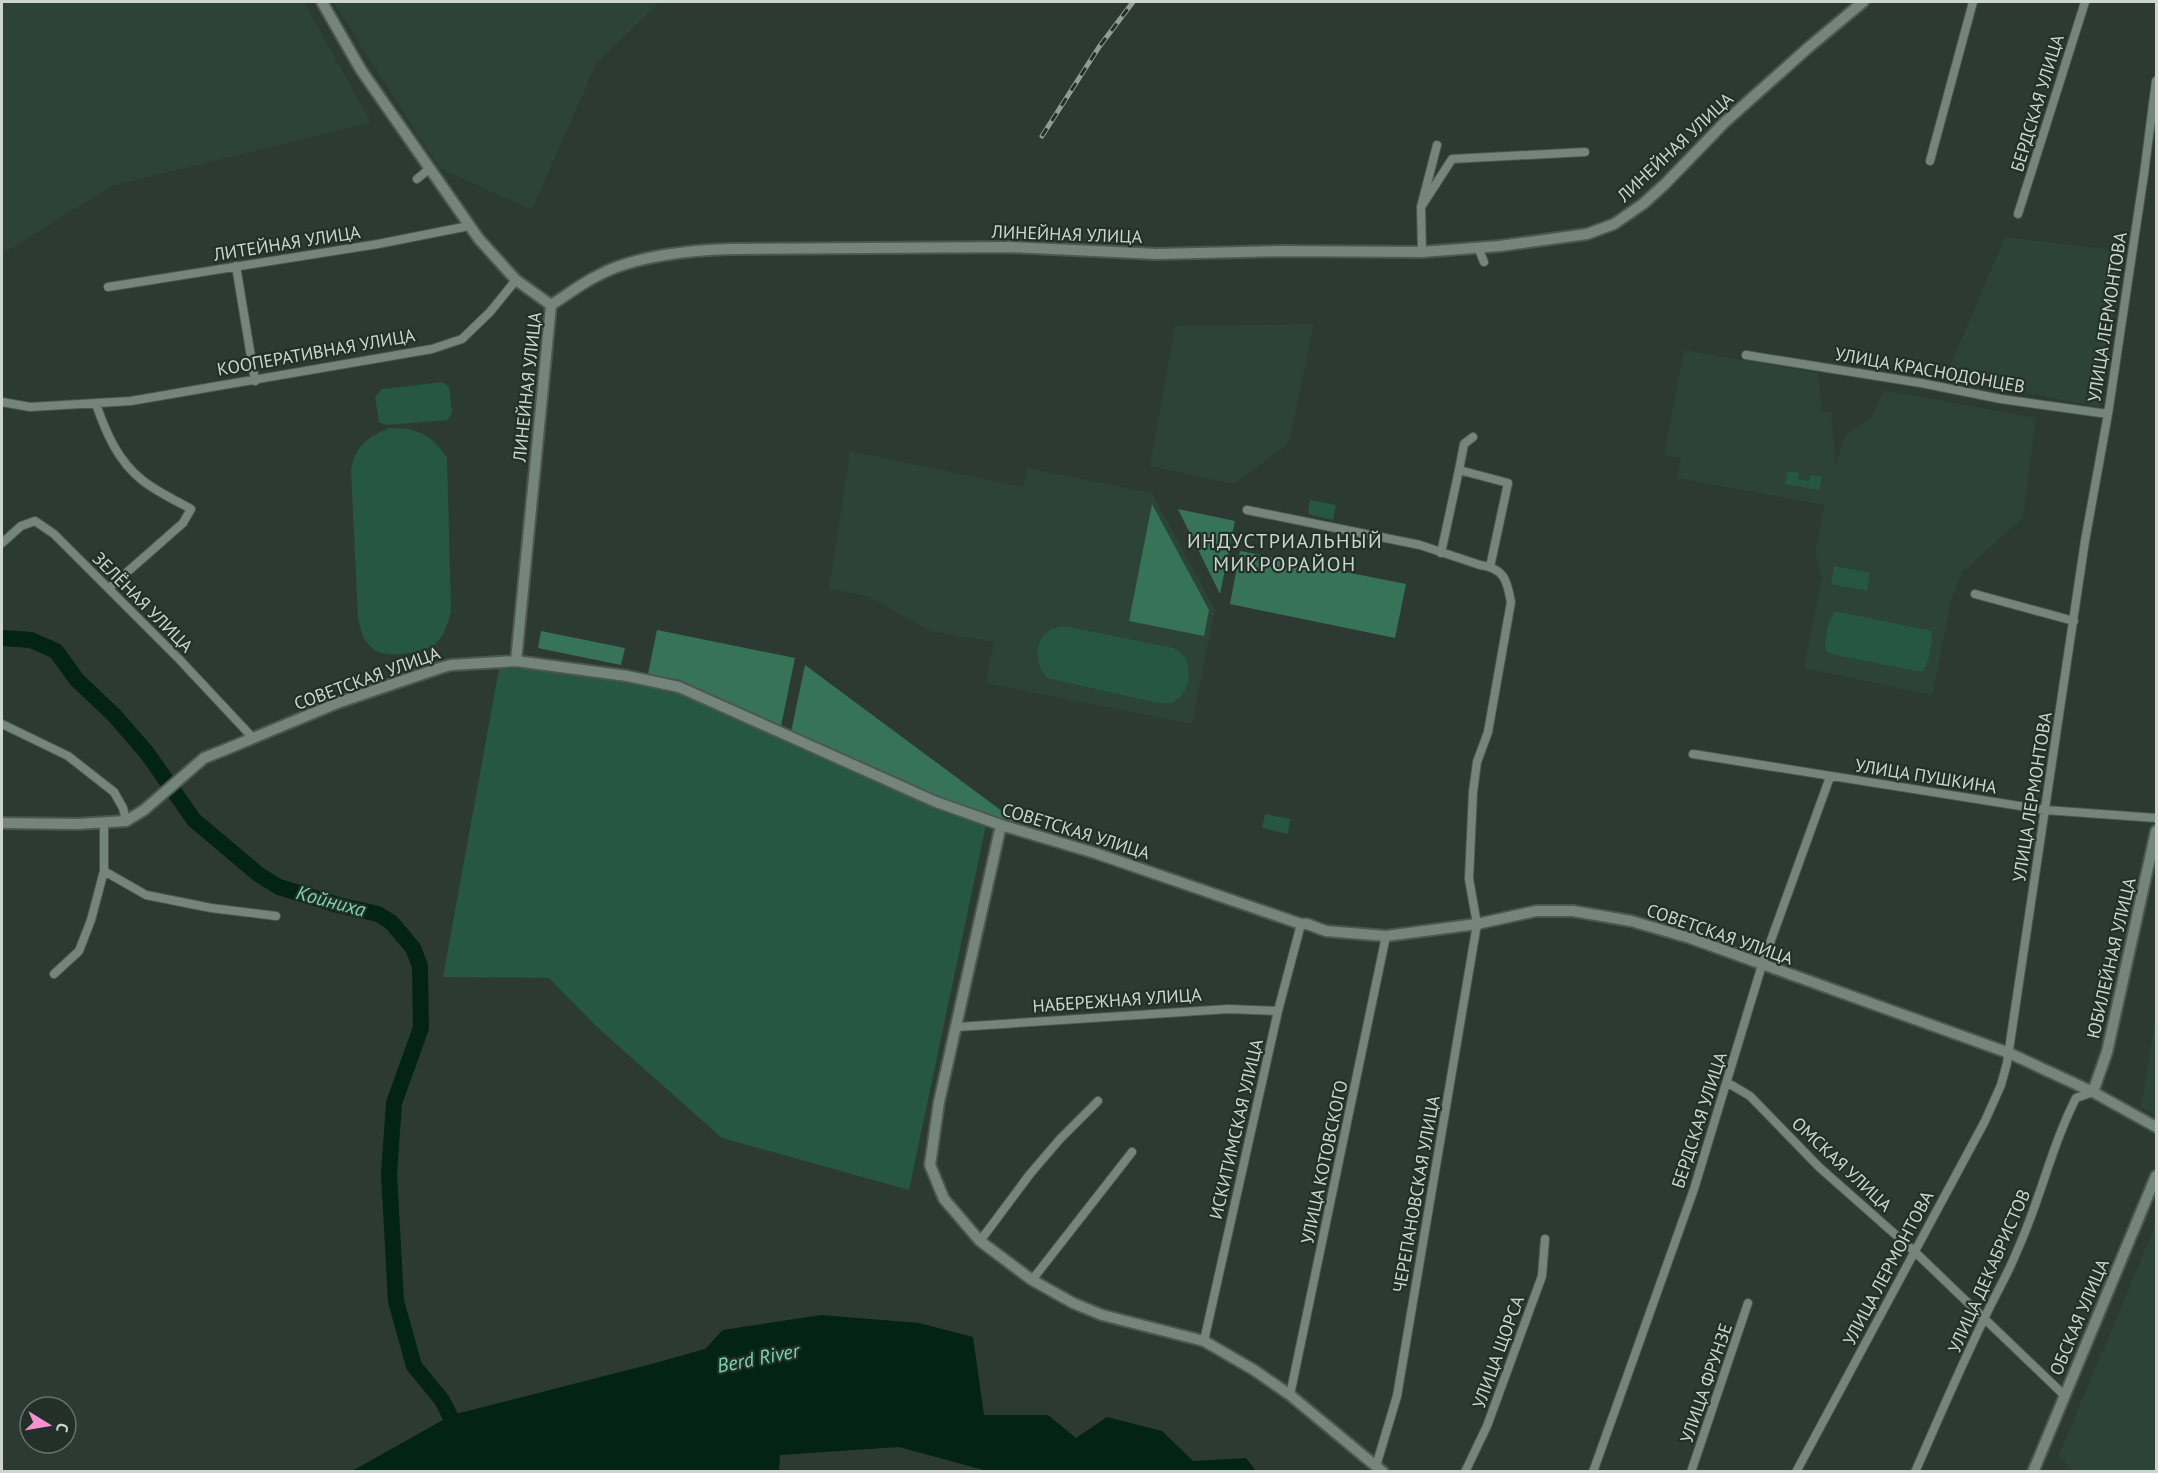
<svg xmlns="http://www.w3.org/2000/svg" width="2158" height="1473" font-family="'PT Sans',sans-serif">
	<style>
		.built { fill: #2d4338 }
		.green { fill: #265742 }
		.forest { fill: #377359 }
		.water { fill: #032316 }
		.lines { fill: none; stroke-linecap: round; stroke-linejoin: round }
		.river { stroke: #032316; stroke-width: 16 }
		.street-casing { stroke: #4c5752; stroke-width: 10 }
		.secondary-casing { stroke: #4c5752; stroke-width: 14 }
		.street { stroke: #75857d; stroke-width: 8 }
		.secondary { stroke: #75857d; stroke-width: 10 }
		.rail-casing { stroke: #929c97; stroke-width: 5 }
		.rail { stroke: #223029; stroke-width: 3; stroke-dasharray: 9; stroke-linecap: butt }
		.labels { text-anchor: middle; dominant-baseline: central; stroke-width: 4.5; stroke-linejoin: round; paint-order: stroke }
		.street-label { font-size: 18px; fill: #cdd5d1; stroke: #223029 }
		.neighbourhood-label { font-size: 20px; letter-spacing: 1.5px; fill: #cdd5d1; stroke: #223029 }
		.water-label { font-size: 20px; font-style: italic; fill: #7ad5ac; stroke: #223029 }
	</style>
	<rect width="100%" height="100%" fill="#2c3a33"/>
	<!-- built -->
	<path class="built" d="M2 2H304L371 122 112 186 2 254Z
		M333 2H659L596 64 532 210 439 168Z
		M2005 237 2123 251 2100 407 1945 378Z
		M1314 324 1289 443 1234 484 1150 466 1175 326Z
		M1684 350 1818 373 1821 412H1831L1836 466 1845 435 1870 419 1884 390 2036 418 2023 518 1962 572 1951 600 1932 695 1804 668 1822 578 1815 553 1824 505 1677 478 1681 458 1664 455Z
		M850 451 1023 487 1027 468 1152 493 1215 609 1192 724 986 683 994 642 930 631 867 596 829 589Z
		M2156 1014V1115L2141 1108Z
		M2156 1224V1471H2074L2058 1457Z"/>
	<!-- green -->
	<path class="green" d="M443 382 449 387 452 412 448 420 386 425 379 422 375 397 382 389Z
		M389 428C418 428 431 434 447 458L451 611C448 623 445 635 435 644 423 653 390 658 376 651 364 644 361 631 358 619L351 470C355 447 367 437 389 428Z
		M1788 471 1799 473 1798 479 1809 481 1811 475 1822 477 1819 490 1785 484Z
		M1310 500 1336 505 1333 520 1308 514Z
		M1834 566 1870 573 1867 591 1831 584Z
		M1835 612H1840L1931 631C1933 642 1929 662 1923 671H1916L1831 654 1826 651C1824 641 1828 620 1835 612Z
		M1064 626 1173 648C1177 650 1181 653 1184 656 1193 670 1189 695 1173 702 1169 704 1163 703 1158 703L1047 678C1035 665 1033 640 1050 630 1054 628 1060 627 1064 626Z
		M541 668 675 689 905 795 946 813 986 825 909 1190 722 1138 597 1027 549 978 443 977 499 669Z
		M1265 814 1290 819 1288 834 1262 828Z"/>
	<!-- forest -->
	<path class="forest" d="M1152 504 1209 610 1204 636 1129 621Z
		M1178 509 1235 521 1220 594Z
		M1240 551 1406 584 1395 638 1230 604Z
		M657 630 795 658 781 726 680 680 648 674Z
		M541 631 625 648 621 665 538 648Z
		M805 665 1014 820 1010 824 932 794 791 732Z"/>
	<!-- water -->
	<path class="water" d="M821 1315 919 1323 973 1337 984 1415H1048L1076 1438 1107 1417 1162 1431 1193 1461 1246 1458 1256 1471H987L899 1447 780 1455 779 1472 352 1471 452 1415 655 1363 705 1349 723 1330Z"/>
	<g class="lines">
		<!-- river -->
		<path class="river" d="M2 638 31 640 56 651 77 680 114 715 147 753 194 820 258 874 279 887 338 905 378 914 391 922 413 948 420 966 421 1028 394 1103 389 1174 396 1301 414 1366 442 1400 453 1422 467 1420"/>
		<!-- street casing -->
		<g class="street-casing">
			<path id="street" d="M1930 161 1973 2
				M417 179 429 169
				M1421 207 1452 159 1585 152
				M2018 214 2085 2
				M1478 247 1484 262
				M1422 252 1421 207 1437 145
				M236 266 255 381
				M108 287 378 244 469 226
				M1746 355 1921 383 2001 399 2108 414
				M2 402 30 407 131 401 432 349 462 339 490 312 516 280
				M96 404C106 433 118 461 142 480 157 492 175 500 191 509L183 523 109 588
				M1459 470 1464 444 1473 437
				M1247 510 1420 545 1480 565C1504 568 1507 580 1511 602L1488 732 1477 762 1473 792 1469 879 1477 924 1397 1396 1376 1466
				M2 543 21 526 35 521 54 534 179 659 253 738
				M1441 553 1459 470 1508 483 1490 567
				M1975 594 2074 621
				M2 724 68 756 114 792 123 808 126 821
				M1693 754 2045 810 2156 818
				M104 871 146 895 211 908 276 916
				M54 974 79 951 91 920 104 871V823
				M957 1027 1228 1009 1278 1011
				M1728 1083 1750 1096 1819 1167 1914 1251 2064 1395
				M980 1241 1030 1174 1060 1139 1098 1101
				M1032 1280 1132 1152
				M1204 1341 1278 1011 1301 924
				M1290 1395 1386 936
				M1465 1472 1487 1426 1542 1276 1545 1239
				M1593 1472 1694 1189 1762 965 1830 777
				M1691 1472 1748 1303
				M1796 1472 1985 1121 2001 1085 2007 1063 2085 541 2108 414 2144 174 2156 81
				M1915 1472C1938 1420 1960 1368 1985 1317 1995 1295 2008 1274 2017 1251 2040 1201 2051 1147 2076 1098L2093 1092"/>
		</g>
		<!-- secondary casing -->
		<g class="secondary-casing">
			<path id="secondary" d="M322 2 361 70 479 239 516 280 551 305
				M516 661 551 305C567 295 582 283 599 275 633 256 692 250 731 249L1010 247 1157 254 1282 251 1422 252 1500 246 1587 234 1614 224 1643 204 1665 184 1725 122 1809 47 1863 2
				M2 823 77 824 126 821 144 810 204 758 229 748 340 702 440 668 451 665 516 661 627 676 679 687 936 802 1001 825 1095 853 1301 924H1307L1326 931 1386 936 1477 924 1536 911H1573L1631 921 1690 938 2009 1053 2093 1092 2156 1127
				M1001 825 939 1102 930 1165 944 1199 980 1241 1032 1280 1073 1303 1102 1315 1204 1341 1254 1370 1290 1395 1383 1472
				M2093 1092 2107 1052 2156 831
				M2033 1472 2156 1176"/>
		</g>
		<!-- street -->
		<use href="#street" class="street"/>
		<!-- secondary -->
		<use href="#secondary" class="secondary"/>
		<!-- rail casing -->
		<g class="rail-casing">
			<path id="rail" d="M1042 136 1099 47 1133 2"/>
		</g>
		<!-- rail -->
		<use href="#rail" class="rail"/>
	</g>
	<g class="labels">
		<!-- street labels -->
		<g class="street-label">
			<text transform="translate(2037 103) rotate(-73)">БЕРДСКАЯ УЛИЦА</text>
			<text transform="translate(1675 147) rotate(-43)">ЛИНЕЙНАЯ УЛИЦА</text>
			<text transform="translate(1067 234) rotate(2)">ЛИНЕЙНАЯ УЛИЦА</text>
			<text transform="translate(287 243) rotate(-9)">ЛИТЕЙНАЯ УЛИЦА</text>
			<text transform="translate(2107 317) rotate(-81)">УЛИЦА ЛЕРМОНТОВА</text>
			<text transform="translate(316 352) rotate(-10)">КООПЕРАТИВНАЯ УЛИЦА</text>
			<text transform="translate(1930 370) rotate(10)">УЛИЦА КРАСНОДОНЦЕВ</text>
			<text transform="translate(527 387) rotate(-84)">ЛИНЕЙНАЯ УЛИЦА</text>
			<text transform="translate(143 602) rotate(45)">ЗЕЛЁНАЯ УЛИЦА</text>
			<text transform="translate(367 678) rotate(-20)">СОВЕТСКАЯ УЛИЦА</text>
			<text transform="translate(1926 776) rotate(9)">УЛИЦА ПУШКИНА</text>
			<text transform="translate(2032 797) rotate(-81)">УЛИЦА ЛЕРМОНТОВА</text>
			<text transform="translate(1076 831) rotate(17)">СОВЕТСКАЯ УЛИЦА</text>
			<text transform="translate(1720 934) rotate(19)">СОВЕТСКАЯ УЛИЦА</text>
			<text transform="translate(2111 958) rotate(-77)">ЮБИЛЕЙНАЯ УЛИЦА</text>
			<text transform="translate(1117 1000) rotate(-4)">НАБЕРЕЖНАЯ УЛИЦА</text>
			<text transform="translate(1699 1120) rotate(-72)">БЕРДСКАЯ УЛИЦА</text>
			<text transform="translate(1236 1129) rotate(-77)">ИСКИТИМСКАЯ УЛИЦА</text>
			<text transform="translate(1324 1162) rotate(-78)">УЛИЦА КОТОВСКОГО</text>
			<text transform="translate(1842 1164) rotate(43)">ОМСКАЯ УЛИЦА</text>
			<text transform="translate(1416 1194) rotate(-80)">ЧЕРЕПАНОВСКАЯ УЛИЦА</text>
			<text transform="translate(1888 1268) rotate(-62)">УЛИЦА ЛЕРМОНТОВА</text>
			<text transform="translate(1989 1271) rotate(-66)">УЛИЦА ДЕКАБРИСТОВ</text>
			<text transform="translate(2079 1317) rotate(-67)">ОБСКАЯ УЛИЦА</text>
			<text transform="translate(1498 1352) rotate(-70)">УЛИЦА ЩОРСА</text>
			<text transform="translate(1706 1383) rotate(-71)">УЛИЦА ФРУНЗЕ</text>
		</g>
		<!-- neighbourhood labels -->
		<g class="neighbourhood-label">
			<text x="1285" y="541">ИНДУСТРИАЛЬНЫЙ<tspan x="1285" dy="23">МИКРОРАЙОН</tspan></text>
		</g>
		<!-- water labels -->
		<g class="water-label">
			<text transform="translate(331 901) rotate(15)">Койниха</text>
			<text transform="translate(758 1358) rotate(-11)">Berd River</text>
		</g>
	</g>
	<!-- border -->
	<rect width="2158" height="1473" fill="none" stroke="#cdd5d1" stroke-width="6"/>
	<!-- north arrow -->
	<g transform="translate(48 1425) rotate(101)"><circle r="28" fill="#223029" stroke="#66726c" stroke-width="1.5"/>
	<path d="M0-4.5L10 22L0 15L-10 22Z" fill="#f690d0"/>
	<text y="-9" font-size="16" font-weight="bold" text-anchor="middle" fill="#cdd5d1">С</text>
	</g>
</svg>
